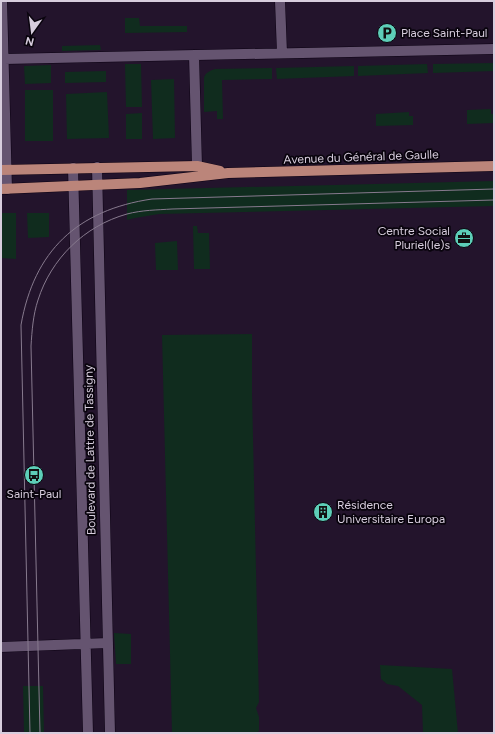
<svg xmlns="http://www.w3.org/2000/svg" width="495" height="734" font-family="Figtree,sans-serif">
	<style>
		.green { fill: #102c1e }
		.lines { fill: none; stroke-linecap: round; stroke-linejoin: round }
		.minor-casing { stroke: #0c0213; stroke-width: 11 }
		.major-casing { stroke: #0c0213; stroke-width: 11 }
		.minor { stroke: #655470; stroke-width: 10 }
		.major { stroke: #bb857a; stroke-width: 10 }
		.tram { stroke: #877a8e; stroke-width: 1 }
		.labels { text-anchor: middle; dominant-baseline: central; stroke-width: 3.5; stroke-linejoin: round; paint-order: stroke }
		.poi-label { font-size: 12px; fill: #d7cddd; stroke: #09040d; text-anchor: start }
		.street-label { font-size: 12px; fill: #d7cddd; stroke: #09040d }
	</style>
	<rect width="100%" height="100%" fill="#23142c"/>
	<!-- green -->
	<path class="green" d="M125 18H139L140 26H187V32L125 33Z
		M100 45 101 50 62 51V46Z
		M494 63V71L433 73V64Z
		M125 64H141L142 107H126Z
		M427 64 428 73 358 76V66Z
		M51 65V83L25 84 24 66Z
		M354 66V76L277 79 276 68Z
		M272 68V79L222 80 223 119H217V111L204 112V78C205 73 209 71 215 69Z
		M106 71V82L65 83V72Z
		M174 79 175 138 153 139 151 80Z
		M25 90H53V141H25Z
		M107 92 109 138 67 139 66 94Z
		M491 109V114H494V123L467 124V110Z
		M409 112V116H413V125L376 126V114Z
		M142 113V139H126V114Z
		M494 181V206L159 214 135 218 127 220V190Z
		M1 213H16V259L1 258Z
		M27 213H49V237L28 238Z
		M193 226H197L198 233H209L210 269H194Z
		M177 241 178 270H156L155 243Z
		M252 334V393L259 702 256 708 259 717V731L256 733H172L162 335Z
		M114 633 131 634V664H116Z
		M380 665 452 669 458 733H423L422 705 398 686 387 684 381 679Z
		M23 686H43L44 733H24Z"/>
	<g class="lines">
		<!-- minor casing -->
		<g class="minor-casing">
			<path id="minor" d="M2 1 7 189
				M280 1 282 53
				M194 55 197 166
				M4 59 494 49
				M97 167 110 733
				M73 168 88 733
				M1 647 108 643"/>
		</g>
		<!-- major casing -->
		<g class="major-casing">
			<path id="major" d="M1 170 197 166 220 171
				M1 189 140 183 228 173 494 166"/>
		</g>
		<!-- minor -->
		<use href="#minor" class="minor"/>
		<!-- major -->
		<use href="#major" class="major"/>
		<!-- tram -->
		<path class="tram" d="M30 733 21 325C34 251 77 210 152 199L494 189
			M40 733 31 346C32 331 33 315 38 300 51 259 84 226 127 214 142 210 157 210 172 209L494 200"/>
	</g>
	<!-- icons -->
	<defs>
		<g id="parking-disc" transform="scale(1)"><circle r="9.5" fill="#5dceb8" stroke="#09040d"/><path d="M-3.5-5.5H1a3.5 3.5 0 0 1 0 7H-1V5.5H-3.5ZM-1-3.4V-.6H.8a1.4 1.4 0 0 0 0-2.8Z" fill="#111"/></g>
		<g id="office-disc" transform="scale(1)"><circle r="9.5" fill="#5dceb8" stroke="#09040d"/><path d="M-6-3h4V-5.5h4V-3h4V5H-6ZM-1-4.5V-3h2v-1.5ZM-6 0V1H6V0Z" fill="#111"/></g>
		<g id="bus-disc" transform="scale(1)"><circle r="9.5" fill="#5dceb8" stroke="#09040d"/><path d="M-5-6H5V4H4V6H2V4H-2V6H-4V4H-5ZM-3.5-4V0h7V-4ZM-3.5 1.2v1.5H-2V1.2ZM2 1.2v1.5H3.5V1.2Z" fill="#111"/></g>
		<g id="building-disc" transform="scale(1)"><circle r="9.5" fill="#5dceb8" stroke="#09040d"/><path d="M-4-6H4V6H1V3H-1V6H-4ZM-2.5-4.3h1.7v1.8h-1.7ZM.8-4.3h1.7v1.8H.8ZM-2.5-1h1.7V.8h-1.7ZM.8-1h1.7V.8H.8Z" fill="#111"/></g>
	</defs>
	<g fill-rule="evenodd">
		<use href="#parking-disc" x="387" y="33"/>
		<use href="#office-disc" x="464" y="238"/>
		<use href="#bus-disc" x="34" y="475"/>
		<use href="#building-disc" x="323" y="512"/>
	</g>
	<g class="labels">
		<!-- poi labels -->
		<g class="poi-label">
			<text x="401" y="33">Place Saint-Paul</text>
			<text x="450" y="231" text-anchor="end">Centre Social<tspan x="450" dy="14">Pluriel(le)s</tspan></text>
			<text x="34" y="494" text-anchor="middle">Saint-Paul</text>
			<text x="337" y="505">Résidence<tspan x="337" dy="14">Universitaire Europa</tspan></text>
		</g>
		<!-- street labels -->
		<g class="street-label">
			<text transform="translate(361 157) rotate(-2)">Avenue du Général de Gaulle</text>
			<text transform="translate(90 450) rotate(-91)">Boulevard de Lattre de Tassigny</text>
		</g>
	</g>
	<!-- border -->
	<rect width="495" height="734" fill="none" stroke="#d7cddd" stroke-width="4"/>
	<!-- north arrow -->
	<g transform="translate(32 32) rotate(194)" stroke="#09040d" stroke-width="3" paint-order="stroke">
	<path d="M0-3L7 15L0 10L-7 15Z" fill="#d7cddd"/>
	<text y="-6" font-size="11" font-weight="bold" text-anchor="middle" fill="#d7cddd">N</text>
	</g>
</svg>
